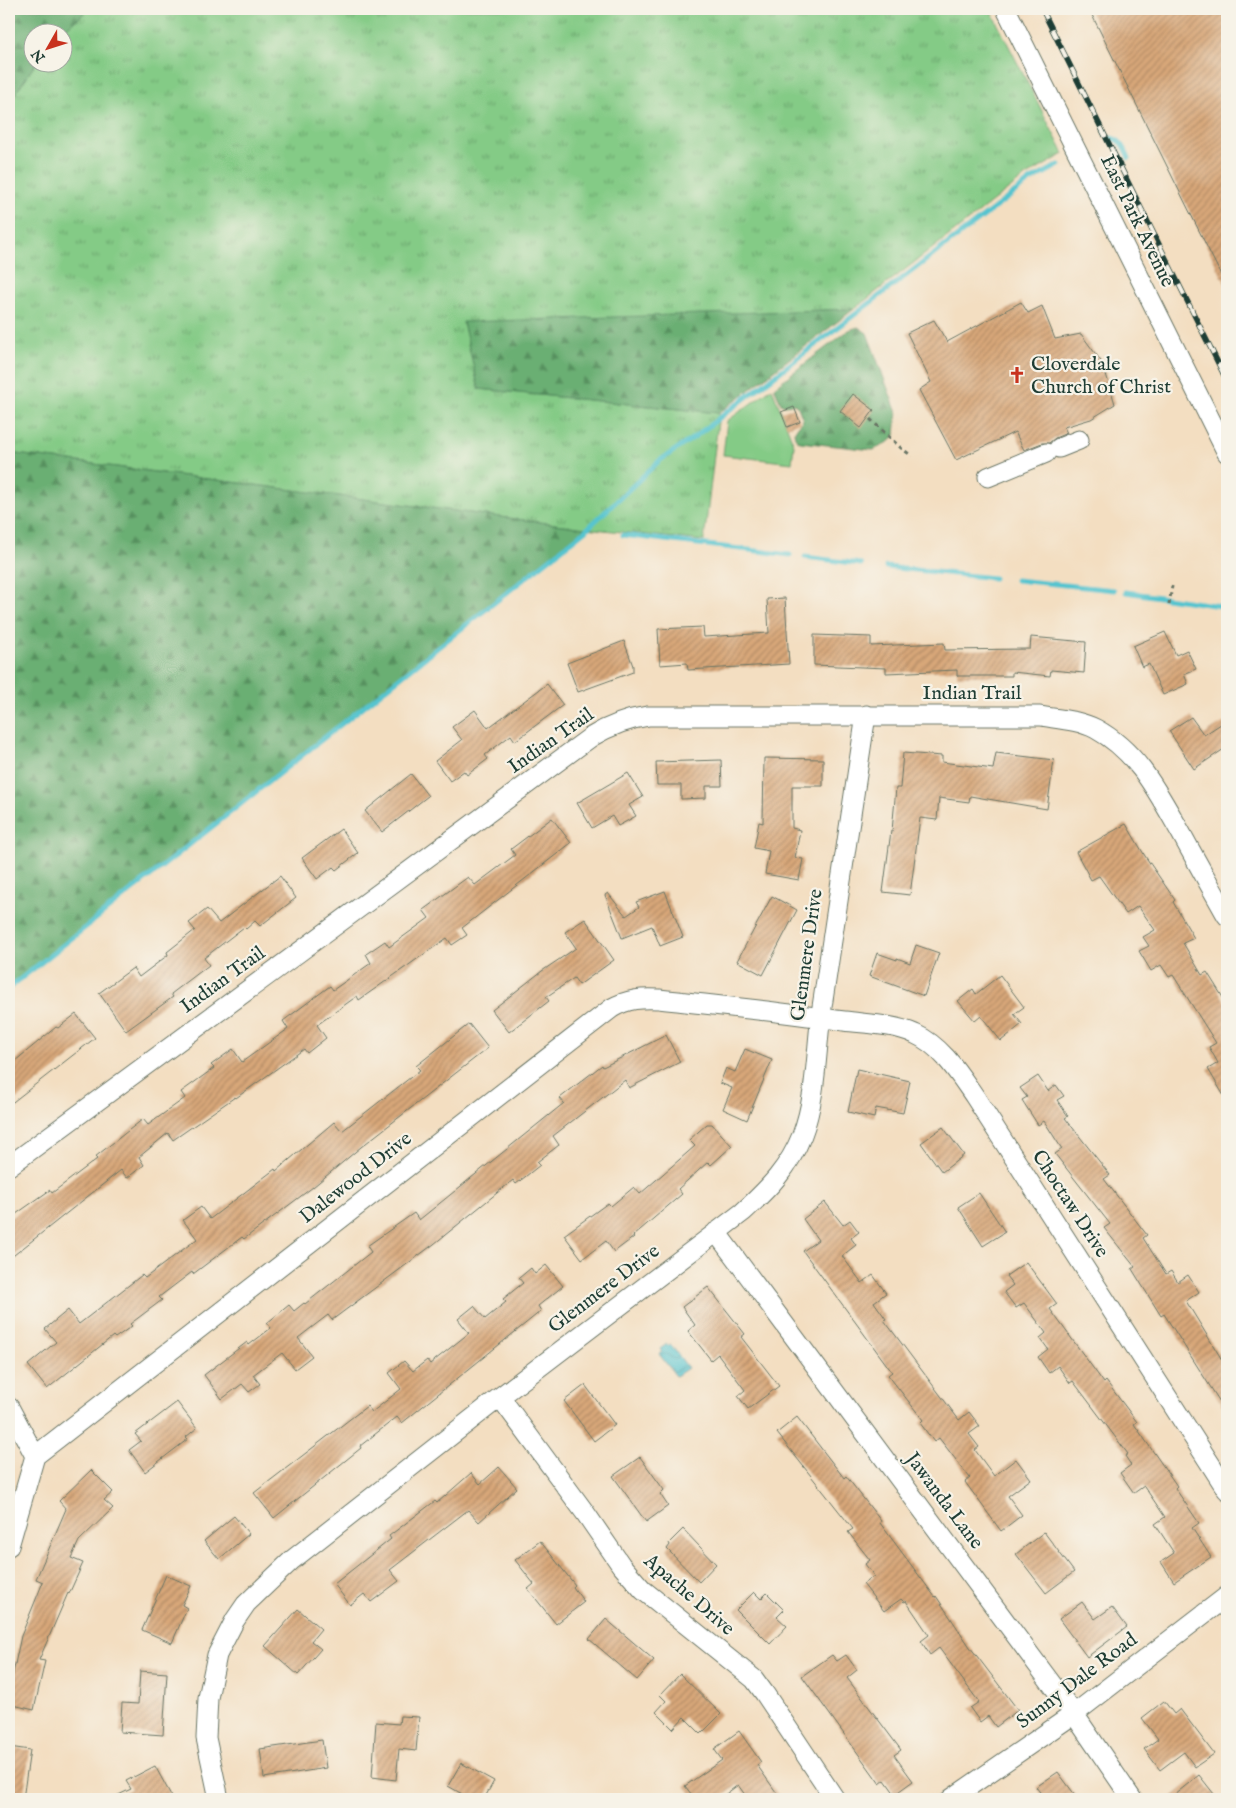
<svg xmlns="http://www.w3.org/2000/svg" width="1236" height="1808" font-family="'IM FELL English',serif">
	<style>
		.grass { fill: url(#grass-tufts); stroke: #52845d }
		.forest { fill: url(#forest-firs); stroke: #457654 }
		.green { fill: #84cb86; stroke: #52845d }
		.water { fill: url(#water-waves); stroke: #3b8082 }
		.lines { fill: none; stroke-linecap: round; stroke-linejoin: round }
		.stream { stroke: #57c4cf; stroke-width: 5 }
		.building { fill: url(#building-hatch) }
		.minor-casing { stroke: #697565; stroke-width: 21 }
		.path { stroke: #697565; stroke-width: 3; stroke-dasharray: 4 4; stroke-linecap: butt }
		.minor { stroke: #fff; stroke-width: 19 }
		.rail-casing { stroke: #1f3d34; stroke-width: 5.5 }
		.rail { stroke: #f7f3e8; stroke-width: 4; stroke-dasharray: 11; stroke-linecap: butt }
		.labels { text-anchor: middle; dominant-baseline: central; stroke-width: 4.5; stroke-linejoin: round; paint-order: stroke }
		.street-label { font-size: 20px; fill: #1f3d34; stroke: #f7f3e8 }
		.poi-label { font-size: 20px; fill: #1f3d34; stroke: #f7f3e8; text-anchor: start }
	</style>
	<defs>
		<pattern id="grass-tufts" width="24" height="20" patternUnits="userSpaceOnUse" patternTransform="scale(1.25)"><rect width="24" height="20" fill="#84cb86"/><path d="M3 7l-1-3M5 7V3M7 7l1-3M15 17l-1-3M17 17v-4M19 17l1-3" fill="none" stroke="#6ba66e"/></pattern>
		<pattern id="forest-firs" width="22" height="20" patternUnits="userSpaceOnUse" patternTransform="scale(1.25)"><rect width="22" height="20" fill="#6baf73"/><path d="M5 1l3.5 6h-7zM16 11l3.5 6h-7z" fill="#57905f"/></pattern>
		<pattern id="water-waves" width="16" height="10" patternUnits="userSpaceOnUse" patternTransform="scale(1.25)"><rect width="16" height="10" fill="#57c4cf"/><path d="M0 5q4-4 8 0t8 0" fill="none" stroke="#47a0a9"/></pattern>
		<pattern id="building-hatch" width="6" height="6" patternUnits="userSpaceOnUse" patternTransform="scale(1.25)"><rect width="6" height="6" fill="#d8a779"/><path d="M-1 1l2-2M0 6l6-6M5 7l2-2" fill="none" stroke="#af8964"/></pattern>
	</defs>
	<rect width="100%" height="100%" fill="#f7f3e8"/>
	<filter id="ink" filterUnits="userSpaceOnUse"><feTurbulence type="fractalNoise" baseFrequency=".02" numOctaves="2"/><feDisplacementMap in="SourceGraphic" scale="10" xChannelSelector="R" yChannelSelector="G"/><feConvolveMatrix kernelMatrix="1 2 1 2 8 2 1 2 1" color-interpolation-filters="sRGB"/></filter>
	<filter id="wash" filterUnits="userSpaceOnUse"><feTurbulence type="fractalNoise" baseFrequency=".0096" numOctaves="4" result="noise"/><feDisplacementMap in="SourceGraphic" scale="20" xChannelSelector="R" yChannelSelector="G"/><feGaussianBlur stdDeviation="1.12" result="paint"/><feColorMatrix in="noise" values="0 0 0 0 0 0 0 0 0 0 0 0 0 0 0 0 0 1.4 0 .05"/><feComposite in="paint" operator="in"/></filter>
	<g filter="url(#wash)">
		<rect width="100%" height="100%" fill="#f3dec1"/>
		<!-- grass -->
		<path class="grass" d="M89 9H990L1064 154 1026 176 854 309 463 323 479 389 719 413 704 541 585 528 9 453V103L36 63 62 62V32Z"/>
		<!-- forest -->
		<path class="forest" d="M9 9H89L62 32H32V62L36 63 9 103Z
			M854 309 719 413 479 389 463 322Z
			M858 327 867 333 897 413 895 436 886 444 873 450 800 442C788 434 798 428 803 420L798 407 794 404 784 405 781 403 774 387 849 330Z
			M9 453 585 528 9 986Z"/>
		<!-- green -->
		<path class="green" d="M772 388 794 445 792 463 723 455 727 421Z"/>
		<!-- water -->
		<path class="water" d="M667 1344 668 1346 671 1345 688 1368 676 1376 659 1354 662 1352 660 1349Z"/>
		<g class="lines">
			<!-- stream -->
			<path class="stream" d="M1111 138C1122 140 1125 149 1129 158
				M623 535 790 555
				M805 557 861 564
				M886 567 994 578
				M1016 580 1114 590
				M1126 592 1227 607
				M9 988 587 529 659 461 693 438 1030 181 1059 165"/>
		</g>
		<g id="blocks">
			<!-- building -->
			<path class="building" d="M1089 9H1227V287Z
				M1021 302 1028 313 1042 306 1055 339 1081 334 1103 364 1115 404 1091 419 1064 427 1067 433 1055 438 1049 443H1042L1024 450 1015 432 956 460 919 390 931 382 907 333 934 320 947 342Z
				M853 394 874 410 861 428 840 411Z
				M794 407 800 422 787 427 781 412Z
				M785 598 789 664 688 670 687 663 660 665 658 629 703 627 704 637 769 633 767 599Z
				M1165 632 1176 655 1187 650 1196 669 1184 674 1188 684 1163 695 1149 664 1142 667 1133 646Z
				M814 635 871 637V646L944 643 945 650 1030 649 1031 637 1086 642 1084 673 1051 670 1050 676 1012 672V676H957V670L886 673V668L814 665Z
				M624 641 633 666V672L578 692 567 663Z
				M547 684 563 705 515 741 511 735 485 755 488 759 467 775 464 771 450 781 435 761 462 740 452 727 475 710 488 728Z
				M1191 717 1204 735 1227 720V747L1194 769 1169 731Z
				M903 753 942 756V762L993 769 996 753 1054 760 1047 809 970 796 969 802 939 798 937 820 920 818 910 895 883 892 891 831H892L896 788H900Z
				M764 758 823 759V786H792V828L800 830 795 858 803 859 799 880 765 874 769 851 754 848 759 822 763 823Z
				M721 760 722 786H706V798L681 799V785H657L656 762Z
				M628 773 643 797 629 805 636 816 618 826 612 816 592 828 577 803Z
				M411 774 428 796 382 832 365 811Z
				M552 818 571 843 462 928 467 935 452 945 447 938 359 1000 357 996 317 1025 326 1038 307 1053 304 1049 236 1098 235 1097 173 1140 168 1133 139 1157 144 1165 127 1178 121 1170 9 1259V1219L50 1190 52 1193 97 1159 95 1157 143 1119 148 1125 185 1098 181 1092 214 1068 211 1065 233 1049 242 1062 288 1029 283 1021 330 986 333 990 371 963 366 954 385 941 389 947 429 918 423 910 468 877 475 885 515 855 511 849Z
				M1126 824 1145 856 1175 900 1173 902 1194 938 1183 943 1202 975 1207 972 1227 1004V1101L1208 1069 1218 1063 1209 1047 1216 1043 1173 975 1169 977 1161 965 1151 971 1139 951 1149 946 1143 937 1155 930 1138 906 1126 914 1099 876 1091 880 1076 852Z
				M341 829 358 853 336 870 333 867 317 879 302 858Z
				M280 876 296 898 260 926 255 921 246 929 244 927 204 958 209 965 171 994 173 997 126 1031 99 993 133 968 139 977 168 955 167 952 195 930 189 923 207 909 219 923Z
				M665 891 683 937 660 946 652 926 622 938 605 895 608 893 626 916 639 907 636 902Z
				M772 896 797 910 763 975 737 961Z
				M585 919 614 960 579 985 574 978 546 997 549 1001 509 1032 492 1010 542 971 576 948 565 932Z
				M916 945 939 953 924 996 869 976 877 953 897 960V958L910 963Z
				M1000 975 1024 1007 1014 1014 1022 1024 1001 1041 981 1016 975 1021 958 1001 973 989 976 994Z
				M76 1014 95 1038 9 1105V1066L56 1027 58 1028Z
				M469 1024 488 1048 361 1147 313 1187 244 1239 242 1237 193 1274 192 1272 159 1297 162 1300 130 1324 132 1326 115 1338 113 1336 47 1389 28 1365 56 1342 45 1329 68 1310 79 1324 142 1275 145 1278 197 1239 183 1220 201 1207 210 1219 275 1169 276 1171 334 1122 342 1131 420 1070 416 1066Z
				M666 1035 680 1062 629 1088 625 1080 553 1136 559 1145 537 1162 540 1165 516 1184 513 1180 434 1244 332 1320 328 1315 298 1338 312 1356 295 1369 282 1353 253 1375 260 1384 249 1392 242 1384 222 1399 204 1375 247 1342 249 1345 271 1328 267 1323 289 1305 294 1311 304 1303 305 1304 371 1252 367 1246 414 1213 419 1220 564 1103 560 1098 602 1065 603 1067Z
				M745 1049 772 1060 747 1120 723 1109 732 1088 720 1083 726 1068 735 1072Z
				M857 1069 910 1081 903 1113 876 1108 874 1118 848 1112Z
				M1038 1076 1048 1091 1056 1085 1064 1096 1057 1100 1068 1116 1065 1118 1110 1175 1104 1179 1147 1235 1143 1238 1166 1274 1171 1271 1178 1282 1188 1275 1199 1292 1186 1301 1227 1368V1413L1164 1314 1161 1316 1132 1269 1135 1267 1104 1228 1110 1224 1055 1154 1062 1149 1044 1121 1038 1125 1022 1100 1027 1097 1020 1088Z
				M707 1124H712L732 1146 711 1165 708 1162 678 1189 682 1194 633 1236 634 1237 614 1252 606 1241 582 1259 564 1235 608 1203 611 1206 634 1187 640 1194 695 1146 689 1140Z
				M943 1127 964 1155 942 1172 921 1143Z
				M979 1193 1005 1232 983 1246 958 1207Z
				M825 1202 843 1225 850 1220 859 1232 851 1238 856 1245 842 1256 862 1283 873 1275 886 1293 874 1302 886 1319 884 1320 959 1420 969 1412 980 1426 969 1434 979 1447 975 1450 994 1476 1016 1459 1031 1479 1008 1496 1022 1515 1001 1531 965 1482 970 1478 939 1438 934 1442 920 1423 923 1420 888 1375 892 1372 803 1251 818 1240 803 1219Z
				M1026 1262 1057 1304 1050 1309 1104 1383 1106 1381 1137 1422 1134 1424 1177 1486 1175 1488 1199 1523 1192 1528 1211 1557 1174 1582 1161 1562 1174 1553 1155 1524 1165 1517 1144 1486 1134 1493 1120 1473 1131 1465 1125 1456 1128 1454 1073 1381 1070 1383 1058 1366 1049 1373 1038 1357 1048 1349 1040 1338 1046 1333 1024 1303 1016 1308 1004 1292 1013 1285 1006 1276Z
				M546 1265 563 1286 538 1306 541 1311 402 1423 397 1417 360 1446 361 1448 274 1518 254 1493 367 1406 372 1412 401 1389 389 1373 404 1361 413 1371 427 1360 430 1364 469 1333 458 1319 474 1306 485 1319 506 1302 503 1299 523 1283 519 1278 531 1268 535 1274Z
				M708 1287 745 1334 741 1337 779 1386 748 1409 738 1396 745 1390 718 1354 711 1360 688 1331 695 1325 682 1307Z
				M585 1385 615 1425 594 1441 564 1401Z
				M177 1402 197 1428 186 1437 188 1439 145 1472 129 1450 141 1441 135 1434Z
				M797 1417 844 1478 846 1476 881 1521 880 1523 935 1597 936 1596 970 1647 1018 1710 996 1727 988 1716 980 1722 970 1708 979 1702 939 1648 930 1655 921 1641 929 1635 906 1601 904 1602 901 1599 884 1611 863 1584 874 1576 865 1564 870 1560 848 1532 853 1529 777 1433Z
				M640 1457 664 1490 660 1494 668 1506 646 1522 613 1476Z
				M499 1467 517 1488 479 1522 468 1510 390 1570 399 1581 371 1602 364 1594 350 1605 334 1584 391 1539 389 1536 435 1501 437 1503 471 1473 480 1484Z
				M91 1470 113 1492 104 1500 113 1508 79 1541 71 1558 83 1563 69 1594 68 1593 39 1660 45 1661 34 1710 9 1704V1692L21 1636 43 1582 36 1579 66 1509 59 1501Z
				M234 1516 249 1534 219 1559 204 1541Z
				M683 1529 716 1564 699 1582 667 1549 670 1545 669 1543Z
				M1044 1532 1074 1572 1046 1593 1016 1554Z
				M540 1541 575 1585 573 1587 584 1602 556 1624 528 1589 534 1584 515 1560Z
				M166 1575 191 1586 182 1605 187 1608 172 1643 142 1630Z
				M754 1592 761 1599 767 1593 784 1610 777 1617 787 1626 770 1644 736 1610Z
				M1082 1602 1095 1619 1112 1607 1127 1627 1087 1657 1059 1619Z
				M298 1609 321 1629 311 1641 321 1649 298 1675 265 1646Z
				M606 1619 654 1660 637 1680 589 1639Z
				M832 1655 837 1661 846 1655 857 1670 847 1678 901 1750 894 1755 913 1781 895 1794 885 1780 880 1784 802 1676Z
				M140 1671 167 1673 163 1735 120 1732 122 1703 138 1704Z
				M680 1674 721 1714 701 1734 684 1717 673 1729 656 1712 666 1701 660 1695Z
				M1164 1701 1174 1714 1180 1709 1214 1754 1195 1767 1184 1752 1160 1770 1144 1749 1158 1739 1142 1718Z
				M400 1716 419 1717 416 1751 399 1749 396 1780 372 1777 376 1722 399 1724Z
				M739 1731 761 1762 757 1765 781 1799H748L738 1785 719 1799H695L685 1786 722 1760 714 1749Z
				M322 1740 326 1768 264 1778 260 1749Z
				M9 1747 30 1750 23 1799H9Z
				M461 1763 494 1781 484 1799H471L448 1786Z
				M155 1766 173 1799H110L131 1789 126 1781Z
				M1058 1772 1078 1799H1045L1036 1787Z
				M1199 1775 1218 1799H1169Z"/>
		</g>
	</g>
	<g filter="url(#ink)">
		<use href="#blocks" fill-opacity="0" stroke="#697565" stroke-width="1"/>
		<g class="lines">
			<!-- minor casing -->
			<g class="minor-casing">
				<path id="minor" d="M1006 9 1227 453
					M1059 448 1079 440
					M988 477 1046 453
					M9 1166 591 737C609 726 627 719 648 716H1040C1058 719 1079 720 1096 729 1138 752 1158 793 1181 833 1196 861 1212 889 1227 916
					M716 1232 1074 1714 1132 1799
					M500 1397 586 1514 621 1565 643 1590 754 1679 765 1694 835 1799
					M9 1407 35 1456
					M9 1546 35 1456 612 1008C628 999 641 998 659 999 721 1006 783 1012 844 1021 867 1024 894 1024 915 1034 942 1046 959 1074 975 1097L1227 1490
					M219 1799 206 1738 208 1698 217 1655 235 1620 246 1604 292 1560 500 1397 743 1212C769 1188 789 1168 802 1135 817 1096 816 1048 822 1007 837 910 851 812 866 715
					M951 1799 1074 1714 1227 1596"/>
			</g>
			<!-- path -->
			<path class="path" d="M870 419 901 448 912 456
				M1169 605 1172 586"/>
			<!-- minor -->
			<use href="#minor" class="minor"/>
			<!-- rail casing -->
			<g class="rail-casing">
				<path id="rail" d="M1042 9 1227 381"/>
			</g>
			<!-- rail -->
			<use href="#rail" class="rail"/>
		</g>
	</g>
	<!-- icons -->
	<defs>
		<g id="church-bare" transform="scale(1.35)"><path d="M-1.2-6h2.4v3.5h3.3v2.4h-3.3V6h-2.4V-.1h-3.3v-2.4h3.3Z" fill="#c8321e" stroke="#f7f3e8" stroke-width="2.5" paint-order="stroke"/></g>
	</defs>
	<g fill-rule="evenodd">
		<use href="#church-bare" x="1017" y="375"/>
	</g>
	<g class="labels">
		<!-- street labels -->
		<g class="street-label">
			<text transform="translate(1137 221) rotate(64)">East Park Avenue</text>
			<text x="972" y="693">Indian Trail</text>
			<text transform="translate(551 741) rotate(-35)">Indian Trail</text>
			<text transform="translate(807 955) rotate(-82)">Glenmere Drive</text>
			<text transform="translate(223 980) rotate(-36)">Indian Trail</text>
			<text transform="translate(356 1178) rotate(-38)">Dalewood Drive</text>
			<text transform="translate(1070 1204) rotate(57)">Choctaw Drive</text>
			<text transform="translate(604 1289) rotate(-37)">Glenmere Drive</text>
			<text transform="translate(944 1501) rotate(53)">Jawanda Lane</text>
			<text transform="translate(689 1595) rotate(41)">Apache Drive</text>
			<text transform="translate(1077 1681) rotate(-37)">Sunny Dale Road</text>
		</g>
		<!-- poi labels -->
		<g class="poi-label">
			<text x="1031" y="364">Cloverdale<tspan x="1031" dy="23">Church of Christ</tspan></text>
		</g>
	</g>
	<!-- margin -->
	<rect width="1236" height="1808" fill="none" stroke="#f7f3e8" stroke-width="30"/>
	<!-- north arrow -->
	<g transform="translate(48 48) rotate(231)"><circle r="24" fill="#f7f3e8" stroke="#a1aaa0"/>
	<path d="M0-4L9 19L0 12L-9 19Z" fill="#c8321e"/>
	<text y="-8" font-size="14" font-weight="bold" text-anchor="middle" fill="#1f3d34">N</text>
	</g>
</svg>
